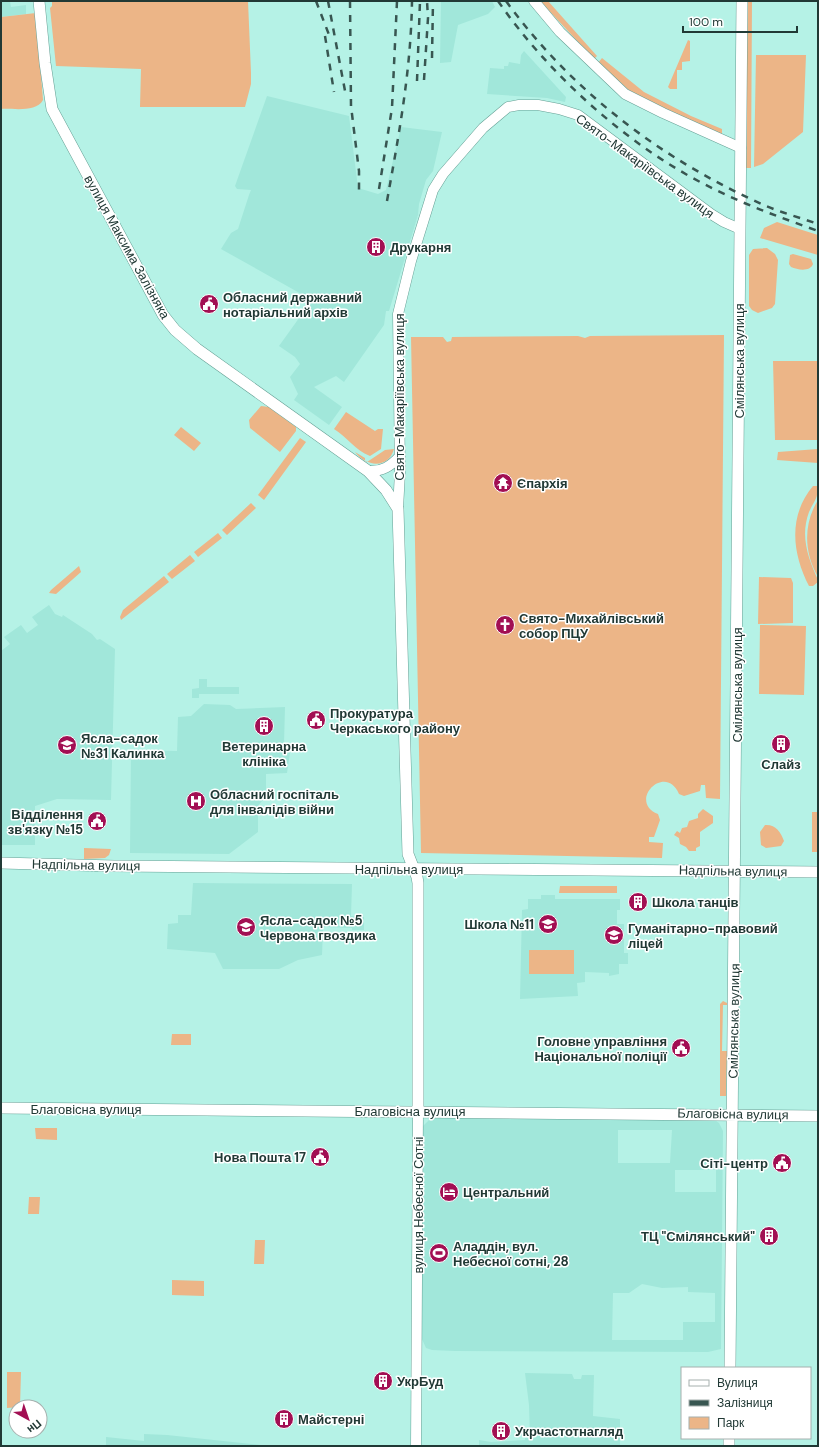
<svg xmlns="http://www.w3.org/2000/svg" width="819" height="1447" font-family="'DM Sans',sans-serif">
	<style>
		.built { fill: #a1e7da; fill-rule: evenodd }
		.green { fill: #ecb587 }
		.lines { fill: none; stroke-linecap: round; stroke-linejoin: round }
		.tertiary-casing { stroke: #66a095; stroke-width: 11 }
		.secondary-casing { stroke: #66a095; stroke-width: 12 }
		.tertiary { stroke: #fff; stroke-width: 10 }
		.secondary { stroke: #fff; stroke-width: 11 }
		.rail { stroke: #385651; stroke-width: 2.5; stroke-dasharray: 7 7; stroke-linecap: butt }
		.labels { text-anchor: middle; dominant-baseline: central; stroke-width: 3; stroke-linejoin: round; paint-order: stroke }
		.street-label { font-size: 13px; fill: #213935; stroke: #fff }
		.poi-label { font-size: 13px; font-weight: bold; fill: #213935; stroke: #fff; text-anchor: start }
	</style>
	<rect width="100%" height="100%" fill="#b5f2e6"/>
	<!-- built -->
	<path class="built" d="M1 1H10L11 7 26 5V14L1 17Z
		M441 1H492L495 7 488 14 458 25 451 62 440 63Z
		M524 51 566 97 565 102 547 98 487 94 490 68 504 69V66H508L509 62 520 64 521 55Z
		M267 96 349 116 358 188 378 194 386 190 401 127 442 132 433 171 426 180 419 204 418 215 389 311H386L384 325 344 382 336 376 314 387 342 407 329 425 294 400 298 394 290 377 300 364 295 357 279 346 312 300 221 249 231 233 238 229 249 195 251 190 237 189 235 186Z
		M49 605 55 614 62 617 63 615 92 634 97 640 100 639 115 649 111 800 57 799 35 806V845H1V651L10 644 4 637 21 625 27 633 31 630 38 625 32 617Z
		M199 679H207V687H239V694H199V698H192V689L199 688Z
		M204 704 230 705 236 709 285 707 284 744 290 753 287 773 266 774V796L258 806V832L229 854 130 853 131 750 177 751 178 717 191 716Z
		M193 883 352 884 351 916 364 917V930H352V928L326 927 325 926 323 929 322 955 298 960 279 969H223L215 953 167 949 168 924 178 923V915H191Z
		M541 895H555V899H620V910H617V924H624V953H628V964H619V974L609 976V973L585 972V982L577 983 578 996 520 999 522 910 528 909V899H541Z
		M432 1117 713 1119 719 1123 723 1131 721 1349 708 1352 455 1351 432 1350 426 1348 421 1337 423 1126ZM618 1130H672L670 1163H618ZM675 1170H716V1192H675ZM642 1284 662 1288 688 1287V1292L715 1293V1322H683V1340H612L613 1293H629Z
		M525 1373 572 1374 574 1379H581L582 1375H594L593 1416 620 1419V1446H479V1440L491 1442 525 1440V1438H530L529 1405Z
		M144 1434 167 1435 270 1446H106V1437L144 1441Z"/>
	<!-- green -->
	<path class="green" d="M52 1H248L251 73V84L245 107H140L141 69 56 66 50 8 52 6Z
		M540 1H548L597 56 594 59Z
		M747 1H752L751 168H746Z
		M36 13 43 100C36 113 13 108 1 109V17Z
		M688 40 690 41V61L682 62V70H677V89H670L668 87Z
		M756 55H806L803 132 763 164 754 167Z
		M602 58 644 92 691 116 722 129V134L665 110 632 93 598 63Z
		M777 222 818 235V255L760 238 764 228Z
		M767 248 775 254 778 260 775 304 772 308 758 313 752 310 749 306V255L753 249Z
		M793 254 811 259 813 264C810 272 798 270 791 267L789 264 790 255Z
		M724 335 720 799 706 798 705 785H701L700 791 684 796 679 794C665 762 627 802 658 814L660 820 654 837H649V842L663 843 662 858 421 853 411 337H443L447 342 451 341 452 337 578 336 585 338 590 336Z
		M773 361H818V440H775Z
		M261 406 269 407 296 427V431L280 452 250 428 249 420Z
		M346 412 375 431 378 429H383L381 449 370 456C355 450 347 437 334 429Z
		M181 427 201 443 194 451 174 435Z
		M300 438 306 442 264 500 258 495Z
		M394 449C388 470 365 466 355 452L365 458V461L367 462 385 450Z
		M818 449V463L777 460 778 452Z
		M813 486H818C818 499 814 501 809 512 800 536 808 558 818 580V582L813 586H809C792 553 788 516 813 486Z
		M818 500V577C804 553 803 524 818 500Z
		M251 503 256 508 227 535 222 530Z
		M218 533 222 538 198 557 194 552Z
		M190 555 195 561 172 579 167 574Z
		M79 566 81 572 56 594 49 593 51 590Z
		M164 576 169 582 121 620 120 617 123 610Z
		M759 577 791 578 793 583V623L758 624Z
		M760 625 806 626 804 695 759 694Z
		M703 809 713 816V823L700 832V846L696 848V851H689L686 847 680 844 679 838 674 835 677 831 680 833 682 828 687 827 689 821 698 818V814Z
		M812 812H818V852H812Z
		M765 825C775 824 781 832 784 841L781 846 766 848 761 845 760 832Z
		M84 848 111 849 109 855 105 858 84 859Z
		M560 886H617V893H559Z
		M529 950H574V974H529Z
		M723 1001 727 1003V1005H723L722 1051H727L726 1096H720V1004Z
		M172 1034H191V1045H171Z
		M35 1128H57V1140L36 1139Z
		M29 1197H40L39 1214H28Z
		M255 1240H265L264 1264H254Z
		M172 1280 204 1281V1296L172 1295Z
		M7 1372H21L20 1407 7 1408Z"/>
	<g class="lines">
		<!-- tertiary casing -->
		<g class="tertiary-casing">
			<path id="tertiary" d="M534 1 560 32 625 94 663 113 741 148
				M368 471C382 472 391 466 400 456
				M398 509 400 472 398 314 411 261 433 190 443 174 483 128 508 107 519 105H538L559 109 578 115 711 214 724 222 740 229
				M416 1446 418 1111"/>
		</g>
		<!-- secondary casing -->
		<g class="secondary-casing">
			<path id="secondary" d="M39 1 45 63 52 109 163 315 175 330 197 349 368 471 386 490 398 509 408 854 417 877 418 883V1111
				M1 863 114 866 818 872
				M1 1108 818 1116
				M730 1368 742 1
				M729 1446V1438"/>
		</g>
		<!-- tertiary -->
		<use href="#tertiary" class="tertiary"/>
		<!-- secondary -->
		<use href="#secondary" class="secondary"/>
		<!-- rail -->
		<path class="rail" d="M316 1 331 40
			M328 1 346 96
			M350 1 351 106 359 171V192
			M498 1C550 76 631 149 714 189 748 206 782 218 818 231
			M506 1C572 92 664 161 766 206 783 213 801 218 818 224
			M325 36 334 92
			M432 58 433 1
			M424 80 428 18 427 1
			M417 81 420 1
			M379 189 392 108 397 1
			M387 201C399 134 411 70 412 1"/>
	</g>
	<!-- icons -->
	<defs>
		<g id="building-disc" transform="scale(1)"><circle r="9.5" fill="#a20f53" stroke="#fff"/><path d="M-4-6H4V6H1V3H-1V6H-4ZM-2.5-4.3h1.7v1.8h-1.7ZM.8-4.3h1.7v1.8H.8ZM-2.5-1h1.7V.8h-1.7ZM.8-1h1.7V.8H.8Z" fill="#fff"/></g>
		<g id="civic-disc" transform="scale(1)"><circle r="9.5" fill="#a20f53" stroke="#fff"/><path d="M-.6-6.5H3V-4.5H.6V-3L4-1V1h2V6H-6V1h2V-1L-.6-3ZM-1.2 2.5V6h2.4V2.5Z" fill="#fff"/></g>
		<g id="temple-disc" transform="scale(1)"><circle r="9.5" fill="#a20f53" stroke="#fff"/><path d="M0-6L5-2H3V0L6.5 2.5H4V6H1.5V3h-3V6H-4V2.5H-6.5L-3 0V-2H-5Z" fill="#fff"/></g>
		<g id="church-disc" transform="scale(1)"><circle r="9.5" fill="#a20f53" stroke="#fff"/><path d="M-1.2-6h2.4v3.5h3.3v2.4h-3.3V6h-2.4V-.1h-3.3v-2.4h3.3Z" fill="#fff"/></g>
		<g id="school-disc" transform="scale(1)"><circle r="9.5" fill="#a20f53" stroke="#fff"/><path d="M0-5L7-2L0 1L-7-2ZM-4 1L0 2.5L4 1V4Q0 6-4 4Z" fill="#fff"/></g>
		<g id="hospital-disc" transform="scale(1)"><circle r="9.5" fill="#a20f53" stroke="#fff"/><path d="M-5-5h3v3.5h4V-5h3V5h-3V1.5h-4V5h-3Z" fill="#fff"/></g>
		<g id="hotel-disc" transform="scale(1)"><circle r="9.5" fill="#a20f53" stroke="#fff"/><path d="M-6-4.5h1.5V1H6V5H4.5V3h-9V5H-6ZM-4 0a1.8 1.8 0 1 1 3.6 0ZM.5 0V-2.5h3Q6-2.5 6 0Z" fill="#fff"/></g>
		<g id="stadium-disc" transform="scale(1)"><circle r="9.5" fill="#a20f53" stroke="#fff"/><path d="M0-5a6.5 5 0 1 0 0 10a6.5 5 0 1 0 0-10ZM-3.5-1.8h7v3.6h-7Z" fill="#fff"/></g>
	</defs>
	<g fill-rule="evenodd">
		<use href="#building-disc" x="376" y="247"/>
		<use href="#civic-disc" x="209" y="304"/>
		<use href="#temple-disc" x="503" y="483"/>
		<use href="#church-disc" x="505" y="625"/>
		<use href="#civic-disc" x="316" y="720"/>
		<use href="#building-disc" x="264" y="726"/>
		<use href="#building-disc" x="781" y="744"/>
		<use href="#school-disc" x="67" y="745"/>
		<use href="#hospital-disc" x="196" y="801"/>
		<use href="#civic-disc" x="97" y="821"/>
		<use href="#building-disc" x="638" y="902"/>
		<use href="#school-disc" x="548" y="924"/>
		<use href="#school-disc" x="246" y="927"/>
		<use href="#school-disc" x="614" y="935"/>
		<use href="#civic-disc" x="681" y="1048"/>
		<use href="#civic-disc" x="320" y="1157"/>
		<use href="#civic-disc" x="782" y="1163"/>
		<use href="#hotel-disc" x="449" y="1192"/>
		<use href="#building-disc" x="769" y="1236"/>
		<use href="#stadium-disc" x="439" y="1253"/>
		<use href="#building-disc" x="383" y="1381"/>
		<use href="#building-disc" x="284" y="1419"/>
		<use href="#building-disc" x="501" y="1431"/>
	</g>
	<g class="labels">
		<!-- street labels -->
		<g class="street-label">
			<text transform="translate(645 166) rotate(36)">Свято-Макаріївська вулиця</text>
			<text transform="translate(127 247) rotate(61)">вулиця Максима Залізняка</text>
			<text transform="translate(739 361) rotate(-90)">Смілянська вулиця</text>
			<text transform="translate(399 397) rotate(-90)">Свято-Макаріївська вулиця</text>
			<text transform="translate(737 685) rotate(-90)">Смілянська вулиця</text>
			<text transform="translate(86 865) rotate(1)">Надпільна вулиця</text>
			<text x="409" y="869">Надпільна вулиця</text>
			<text transform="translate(733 871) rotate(1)">Надпільна вулиця</text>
			<text transform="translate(734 1021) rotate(-89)">Смілянська вулиця</text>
			<text x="86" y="1109">Благовісна вулиця</text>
			<text x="410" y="1111">Благовісна вулиця</text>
			<text transform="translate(733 1114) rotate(1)">Благовісна вулиця</text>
			<text transform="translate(418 1205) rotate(-90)">вулиця Небесної Сотні</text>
		</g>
		<!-- poi labels -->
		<g class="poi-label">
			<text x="390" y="247">Друкарня</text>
			<text x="223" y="297">Обласний державний<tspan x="223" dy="15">нотаріальний архів</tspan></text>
			<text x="517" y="483">Єпархія</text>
			<text x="519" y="618">Свято-Михайлівський<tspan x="519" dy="15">собор ПЦУ</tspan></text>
			<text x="330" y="713">Прокуратура<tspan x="330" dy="15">Черкаського району</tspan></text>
			<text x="81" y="738">Ясла-садок<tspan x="81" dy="15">№31 Калинка</tspan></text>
			<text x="264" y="746" text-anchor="middle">Ветеринарна<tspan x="264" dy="15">клініка</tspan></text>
			<text x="781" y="764" text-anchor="middle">Слайз</text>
			<text x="210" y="794">Обласний госпіталь<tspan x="210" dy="15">для інвалідів війни</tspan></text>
			<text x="83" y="814" text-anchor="end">Відділення<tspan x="83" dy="15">зв'язку №15</tspan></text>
			<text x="652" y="902">Школа танців</text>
			<text x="260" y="920">Ясла-садок №5<tspan x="260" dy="15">Червона гвоздика</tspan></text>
			<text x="534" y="924" text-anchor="end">Школа №11</text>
			<text x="628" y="928">Гуманітарно-правовий<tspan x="628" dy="15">ліцей</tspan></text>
			<text x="667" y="1041" text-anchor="end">Головне управління<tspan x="667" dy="15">Національної поліції</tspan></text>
			<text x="306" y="1157" text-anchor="end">Нова Пошта 17</text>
			<text x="768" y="1163" text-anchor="end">Сіті-центр</text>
			<text x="463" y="1192">Центральний</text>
			<text x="755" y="1236" text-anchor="end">ТЦ "Смілянський"</text>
			<text x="453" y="1246">Аладдін, вул.<tspan x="453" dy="15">Небесної сотні, 28</tspan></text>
			<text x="397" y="1381">УкрБуд</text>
			<text x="298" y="1419">Майстерні</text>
			<text x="515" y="1431">Укрчастотнагляд</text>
		</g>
	</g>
	<!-- border -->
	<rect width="819" height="1447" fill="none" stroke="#213935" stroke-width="4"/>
	<!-- legend -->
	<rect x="681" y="1367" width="130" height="72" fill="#ffffff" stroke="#a6b0ae"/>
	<rect x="689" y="1380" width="20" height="6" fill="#ffffff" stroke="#a6b0ae"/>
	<text x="717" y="1387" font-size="12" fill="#213935">Вулиця</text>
	<rect x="689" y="1400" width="20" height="6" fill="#385651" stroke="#a6b0ae"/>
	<text x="717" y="1407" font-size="12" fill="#213935">Залізниця</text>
	<rect x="689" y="1417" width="20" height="12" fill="#ecb587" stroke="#a6b0ae"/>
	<text x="717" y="1427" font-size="12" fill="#213935">Парк</text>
	<!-- north arrow -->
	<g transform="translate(28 1419) rotate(140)"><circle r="19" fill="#ffffff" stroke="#a6b0ae"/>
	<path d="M0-3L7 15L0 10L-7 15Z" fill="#a20f53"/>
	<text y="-6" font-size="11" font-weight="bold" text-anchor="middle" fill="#213935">Пн</text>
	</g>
	<!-- scale -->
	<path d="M683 26v6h114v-6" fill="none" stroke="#213935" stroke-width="2"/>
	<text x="689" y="26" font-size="12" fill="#213935" stroke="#ffffff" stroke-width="3" paint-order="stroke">100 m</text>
</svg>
